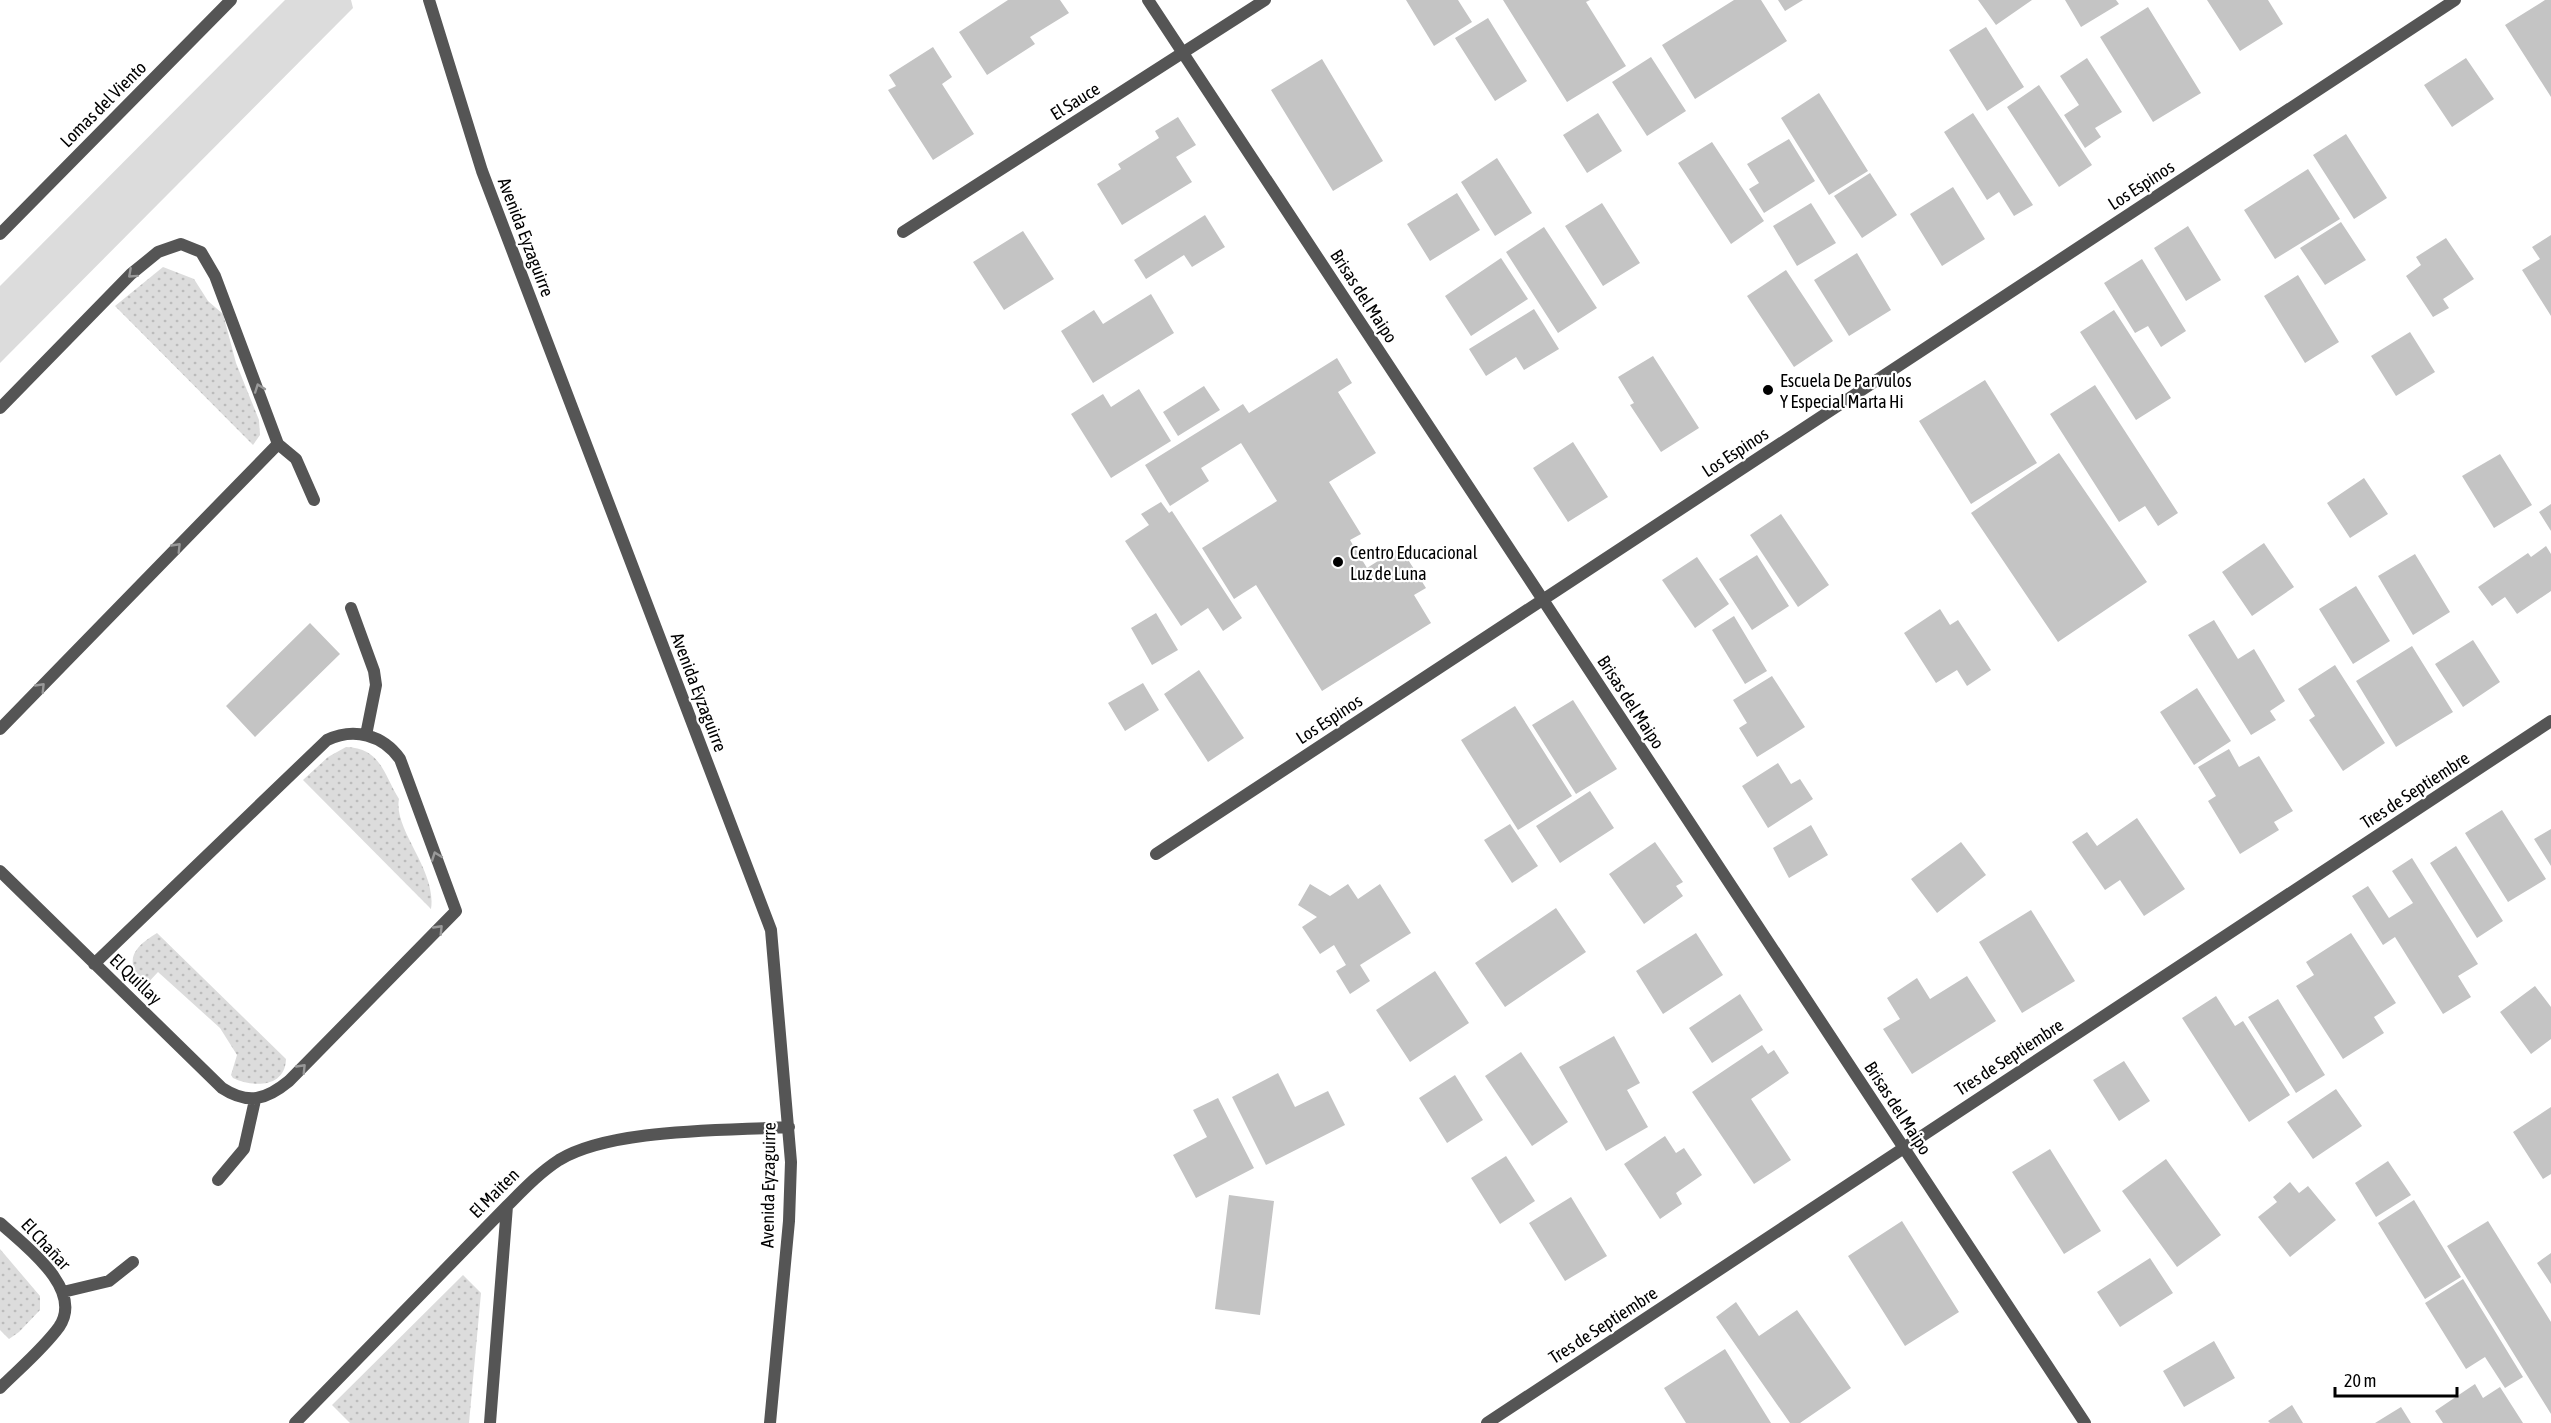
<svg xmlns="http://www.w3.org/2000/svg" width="2551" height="1423" font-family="'Asap Condensed',sans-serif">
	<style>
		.grass { fill: url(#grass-dots) }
		.park { fill: #dcdcdc }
		.building { fill: #c4c4c4 }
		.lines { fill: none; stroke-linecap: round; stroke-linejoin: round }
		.street { stroke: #555; stroke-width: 12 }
		.oneway { stroke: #999 }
		.poi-dot { fill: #000; stroke: #fff; stroke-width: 2 }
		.labels { text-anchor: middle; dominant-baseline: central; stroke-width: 4.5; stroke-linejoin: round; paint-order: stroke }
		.street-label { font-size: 18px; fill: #000; stroke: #fff }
		.poi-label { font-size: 18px; fill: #000; stroke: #fff; text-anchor: start }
	</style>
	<defs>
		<pattern id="grass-dots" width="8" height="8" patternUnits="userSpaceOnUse" patternTransform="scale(1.5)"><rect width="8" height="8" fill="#dcdcdc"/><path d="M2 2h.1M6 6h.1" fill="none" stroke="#bbb" stroke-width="1.8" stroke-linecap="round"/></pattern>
	</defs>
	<rect width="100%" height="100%" fill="#fff"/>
	<!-- grass -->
	<path class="grass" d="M163 267 194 279 208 301 223 314 236 363 259 420 260 435 253 445 115 306Z
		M346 747C381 748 384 775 399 799 393 830 437 870 431 909L303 780 328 757Z
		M157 933 286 1059C285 1089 251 1087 233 1078L231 1075 237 1055 220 1028 158 972 145 986C124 961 131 949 157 933Z
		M0 1249 40 1296V1310L19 1332 9 1339 0 1330Z
		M463 1275 481 1293 469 1423H350L332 1405Z"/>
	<!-- park -->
	<path class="park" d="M285 0H351L353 8 0 363V286Z"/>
	<!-- building -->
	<path class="building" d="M1008 0H1060L1069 13 1030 37 1035 44 987 75 959 32Z
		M1406 0H1458L1472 22 1434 46Z
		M1503 0H1590L1586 2 1626 66 1567 102Z
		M1734 0H1761L1787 41 1695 99 1662 45Z
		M1778 0H1803L1785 11Z
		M1978 0H2032L1996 25Z
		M2065 0H2116L2119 4 2081 27Z
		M2207 0H2268L2283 24 2240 51Z
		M2545 0H2551V97L2505 25Z
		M2148 7 2201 93 2153 122 2100 37Z
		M1488 18 1527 81 1495 101 1455 38Z
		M1986 27 2024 87 1987 111 1949 50Z
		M933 47 952 77 942 84 974 134 933 160 888 90 896 86 889 75Z
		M1651 57 1686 111 1647 136 1612 82Z
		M2087 58 2122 112 2095 128 2101 137 2085 148 2064 115 2079 105 2060 76Z
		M2466 58 2494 99 2452 127 2424 85Z
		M1322 59 1383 161 1333 191 1271 90Z
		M2039 85 2092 165 2059 187 2007 107Z
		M1819 93 1868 171 1829 195 1781 118Z
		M1598 113 1622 151 1587 173 1563 135Z
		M1973 113 2033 205 2014 216 1999 192 1987 200 1944 132Z
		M1178 117 1196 145 1176 157 1192 182 1122 225 1097 184 1121 169 1118 164 1159 138 1155 131Z
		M2346 134 2387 198 2354 219 2313 155Z
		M1789 139 1815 181 1764 213 1749 189 1759 183 1747 164Z
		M1712 142 1764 221 1731 244 1678 163Z
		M1497 158 1532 213 1495 236 1461 182Z
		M2308 169 2340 219 2275 259 2244 210Z
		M1870 173 1897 215 1862 238 1834 196Z
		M1953 187 1985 239 1942 266 1910 214Z
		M1457 193 1480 230 1430 261 1407 224Z
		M1602 203 1640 263 1603 286 1565 226Z
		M1811 203 1836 243 1797 266 1773 226Z
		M1205 215 1225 247 1192 267 1184 255 1146 279 1134 260Z
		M2341 222 2366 260 2325 285 2300 248Z
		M2188 226 2221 280 2186 301 2154 248Z
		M1544 227 1597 308 1558 333 1506 252Z
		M1023 231 1054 279 1004 310 973 262Z
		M2551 235V316L2522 270 2540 259 2532 247Z
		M2446 238 2474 279 2443 299 2449 308 2433 317 2406 276 2421 265 2416 257Z
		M1857 253 1891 310 1849 336 1814 280Z
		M1501 258 1528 299 1471 336 1445 296Z
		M2142 259 2186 331 2161 347 2148 326 2135 333 2104 283Z
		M1786 270 1833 341 1794 367 1747 296Z
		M2298 275 2339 342 2305 363 2264 296Z
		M1151 294 1174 333 1093 383 1061 331 1094 310 1103 324Z
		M1534 309 1559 349 1524 370 1516 357 1486 376 1469 349Z
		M2114 310 2171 398 2136 420 2080 332Z
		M2410 332 2435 372 2396 396 2371 356Z
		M1653 356 1699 428 1661 452 1630 405 1634 403 1618 377Z
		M1337 358 1352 383 1338 392 1376 453 1329 482 1361 534 1350 540 1367 568 1400 547 1426 588 1414 595 1431 623 1322 691 1256 585 1234 599 1202 548 1277 501 1241 443 1201 468 1209 481 1170 506 1145 465 1243 404 1249 413Z
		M1985 380 2037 463 1971 504 1919 421Z
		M2095 385 2178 513 2158 526 2145 506 2119 522 2050 414Z
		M1204 386 1220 410 1178 436 1163 412Z
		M1139 389 1171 441 1111 478 1071 414 1103 394 1111 407Z
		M1573 442 1608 497 1568 522 1533 468Z
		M2059 453 2147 582 2058 642 1971 513Z
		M2500 454 2532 505 2494 528 2462 476Z
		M2364 478 2388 514 2350 538 2327 503Z
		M1161 502 1169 513 1172 511 1242 618 1223 631 1208 608 1181 626 1125 541 1149 525 1141 514Z
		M2551 504V531L2539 512Z
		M1781 514 1829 585 1798 607 1750 535Z
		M2264 543 2294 587 2252 616 2222 572Z
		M2546 546 2551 554V591L2517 614 2505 597 2492 606 2478 587 2528 553 2531 557Z
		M2415 554 2450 612 2413 635 2378 576Z
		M1757 555 1789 606 1752 630 1719 579Z
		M1697 557 1729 604 1695 628 1662 580Z
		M2356 586 2390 641 2353 664 2319 609Z
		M1940 609 1950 625 1958 620 1991 670 1967 686 1957 670 1936 683 1904 633Z
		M1156 613 1178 650 1152 665 1131 628Z
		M1734 616 1767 671 1745 684 1712 630Z
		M2214 620 2238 659 2254 649 2285 701 2270 711 2276 720 2251 735 2188 635Z
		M310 623 340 654 255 737 226 706Z
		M2473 640 2500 682 2463 707 2435 664Z
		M2412 646 2453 712 2396 747 2356 681Z
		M2335 665 2385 743 2343 771 2309 720 2315 716 2298 689Z
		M1199 670 1244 738 1208 762 1164 694Z
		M1772 676 1805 727 1757 757 1739 728 1747 723 1733 700Z
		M1143 683 1159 710 1125 731 1108 703Z
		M2197 688 2231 741 2194 765 2160 712Z
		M1573 700 1617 769 1576 794 1532 725Z
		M1515 706 1572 796 1518 830 1461 740Z
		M2229 749 2239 767 2259 756 2293 811 2274 822 2279 830 2240 854 2208 801 2216 796 2198 767Z
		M1778 763 1791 784 1800 779 1813 799 1768 828 1742 786Z
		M1590 791 1614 828 1560 863 1536 826Z
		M2502 810 2546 879 2508 902 2465 833Z
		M2137 818 2185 889 2144 916 2120 880 2105 890 2072 842 2087 832 2097 846Z
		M1510 824 1538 866 1512 883 1484 840Z
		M1811 825 1828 855 1789 878 1773 848Z
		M2551 829V866L2534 839Z
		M1655 842 1683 882 1676 886 1683 896 1644 924 1609 874Z
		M1961 842 1986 875 1937 913 1911 879Z
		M2456 846 2503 921 2477 938 2430 863Z
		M2412 858 2478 964 2458 976 2471 997 2443 1014 2395 937 2383 945 2352 896 2368 886 2389 918 2413 903 2392 871Z
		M1310 884 1330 896 1348 884 1358 899 1380 884 1411 933 1360 965 1370 981 1350 994 1336 971 1346 965 1334 945 1320 954 1302 927 1317 917 1298 905Z
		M1556 908 1586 952 1505 1007 1475 963Z
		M2031 910 2075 981 2022 1013 1979 942Z
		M1696 933 1723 975 1663 1014 1636 971Z
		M2351 933 2396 1003 2374 1017 2384 1033 2343 1059 2296 986 2314 975 2306 962Z
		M1435 971 1469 1023 1410 1062 1376 1010Z
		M1967 976 1996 1021 1912 1074 1883 1029 1900 1019 1887 998 1917 978 1930 999Z
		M2535 986 2551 1007V1039L2531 1054 2500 1012Z
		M1740 994 1763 1030 1712 1063 1689 1028Z
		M2216 996 2235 1026 2243 1021 2290 1095 2249 1122 2182 1018Z
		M2278 999 2325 1075 2296 1093 2248 1017Z
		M1614 1036 1640 1083 1627 1090 1648 1127 1606 1151 1559 1067Z
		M1762 1045 1768 1054 1774 1050 1789 1073 1751 1099 1791 1160 1754 1184 1692 1092Z
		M1521 1052 1568 1122 1532 1146 1485 1076Z
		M2124 1061 2150 1101 2119 1121 2093 1080Z
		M1278 1073 1295 1107 1328 1091 1345 1125 1266 1165 1232 1097Z
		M1455 1075 1483 1120 1447 1143 1419 1098Z
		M2336 1089 2362 1126 2313 1159 2287 1122Z
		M1218 1098 1254 1168 1196 1198 1173 1155 1207 1137 1193 1110Z
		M2551 1107V1174L2543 1179 2513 1132Z
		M1665 1136 1676 1153 1684 1148 1702 1175 1676 1193 1682 1204 1660 1219 1624 1164Z
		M2050 1149 2101 1231 2064 1254 2012 1172Z
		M1506 1156 1535 1201 1500 1224 1471 1178Z
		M2166 1159 2221 1235 2177 1267 2122 1191Z
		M2388 1161 2411 1195 2376 1217 2355 1183Z
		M2290 1182 2299 1193 2308 1186 2336 1220 2290 1257 2258 1217 2277 1202 2273 1197Z
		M1229 1195 1274 1201 1260 1315 1215 1309Z
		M1571 1197 1607 1256 1565 1281 1529 1223Z
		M2414 1200 2461 1277 2425 1299 2378 1223Z
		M1902 1221 1959 1312 1905 1346 1848 1256Z
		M2488 1221 2551 1322V1414L2447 1246Z
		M2551 1253V1284L2537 1263Z
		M2150 1258 2173 1293 2120 1327 2097 1292Z
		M2463 1279 2523 1377 2505 1388 2485 1357 2466 1369 2425 1303Z
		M1736 1302 1759 1336 1797 1310 1851 1388 1800 1423H1790L1716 1317Z
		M2214 1341 2235 1378 2184 1407 2163 1371Z
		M1725 1349 1771 1423H1686L1664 1388Z
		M2475 1384 2483 1398 2500 1387 2523 1423H2443L2435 1411Z
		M2292 1405 2303 1423H2270L2268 1421Z
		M2401 1407 2411 1423H2375Z"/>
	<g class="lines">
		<!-- street -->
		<path class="street" d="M429 0 482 171 771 930 791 1162 789 1221 770 1423
			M1148 0 2085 1423
			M903 232 1265 0
			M0 234 231 0
			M0 408 131 274 158 252 181 244 201 252 215 276 278 444 296 459 314 500
			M351 608 374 671 376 685 366 735
			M0 729 278 444
			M1156 854 2455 0
			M0 871 222 1088C248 1105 266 1100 289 1081L456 911 400 759C383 735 354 727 327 740L94 964
			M218 1180 244 1149 255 1100
			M0 1223C24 1245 85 1289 59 1327 43 1349 19 1369 0 1388
			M63 1292 109 1281 133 1262
			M295 1423 507 1206C523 1190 539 1173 559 1160 612 1128 725 1131 789 1127
			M490 1423 507 1206
			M1487 1423 2551 721"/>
	</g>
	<!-- one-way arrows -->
	<defs><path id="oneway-chevron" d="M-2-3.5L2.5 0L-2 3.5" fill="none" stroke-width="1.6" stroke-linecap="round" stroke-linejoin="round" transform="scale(1.5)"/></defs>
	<g class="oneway">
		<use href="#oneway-chevron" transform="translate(132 274) rotate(138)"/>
		<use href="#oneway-chevron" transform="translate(259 388) rotate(-110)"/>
		<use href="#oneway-chevron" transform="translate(177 547) rotate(-46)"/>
		<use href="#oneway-chevron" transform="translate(41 687) rotate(-46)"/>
		<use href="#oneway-chevron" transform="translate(436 856) rotate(-110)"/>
		<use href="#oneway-chevron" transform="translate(439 929) rotate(-46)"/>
		<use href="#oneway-chevron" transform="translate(302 1068) rotate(-46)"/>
	</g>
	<!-- markers -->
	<g class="poi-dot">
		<circle cx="1768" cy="390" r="6"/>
		<circle cx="1338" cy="562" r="6"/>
	</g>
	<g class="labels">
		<!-- street labels -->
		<g class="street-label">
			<text transform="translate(1075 101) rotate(-32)">El Sauce</text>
			<text transform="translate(103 104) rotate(-45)">Lomas del Viento</text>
			<text transform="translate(2141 185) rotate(-33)">Los Espinos</text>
			<text transform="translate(526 237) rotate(69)">Avenida Eyzaguirre</text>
			<text transform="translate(1364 296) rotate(57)">Brisas del Maipo</text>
			<text transform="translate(1735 452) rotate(-33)">Los Espinos</text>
			<text transform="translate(699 692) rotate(69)">Avenida Eyzaguirre</text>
			<text transform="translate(1631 702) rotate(57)">Brisas del Maipo</text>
			<text transform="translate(1329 719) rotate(-33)">Los Espinos</text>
			<text transform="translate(2415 790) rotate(-33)">Tres de Septiembre</text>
			<text transform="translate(136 979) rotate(44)">El Quillay</text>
			<text transform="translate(2009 1057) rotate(-33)">Tres de Septiembre</text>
			<text transform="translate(1898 1108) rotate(57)">Brisas del Maipo</text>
			<text transform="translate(768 1185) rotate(-89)">Avenida Eyzaguirre</text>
			<text transform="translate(494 1193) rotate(-45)">El Maiten</text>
			<text transform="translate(46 1244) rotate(47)">El Chañar</text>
			<text transform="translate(1603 1325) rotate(-33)">Tres de Septiembre</text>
		</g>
		<!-- poi labels -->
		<g class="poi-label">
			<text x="1780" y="380">Escuela De Parvulos<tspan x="1780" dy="21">Y Especial Marta Hi</tspan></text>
			<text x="1350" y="552">Centro Educacional<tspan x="1350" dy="21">Luz de Luna</tspan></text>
		</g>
	</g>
	<!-- scale -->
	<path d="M2335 1387v9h122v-9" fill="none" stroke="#000000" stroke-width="3"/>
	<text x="2344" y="1387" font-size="18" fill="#000000" stroke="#ffffff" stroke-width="4.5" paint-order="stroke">20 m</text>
</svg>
